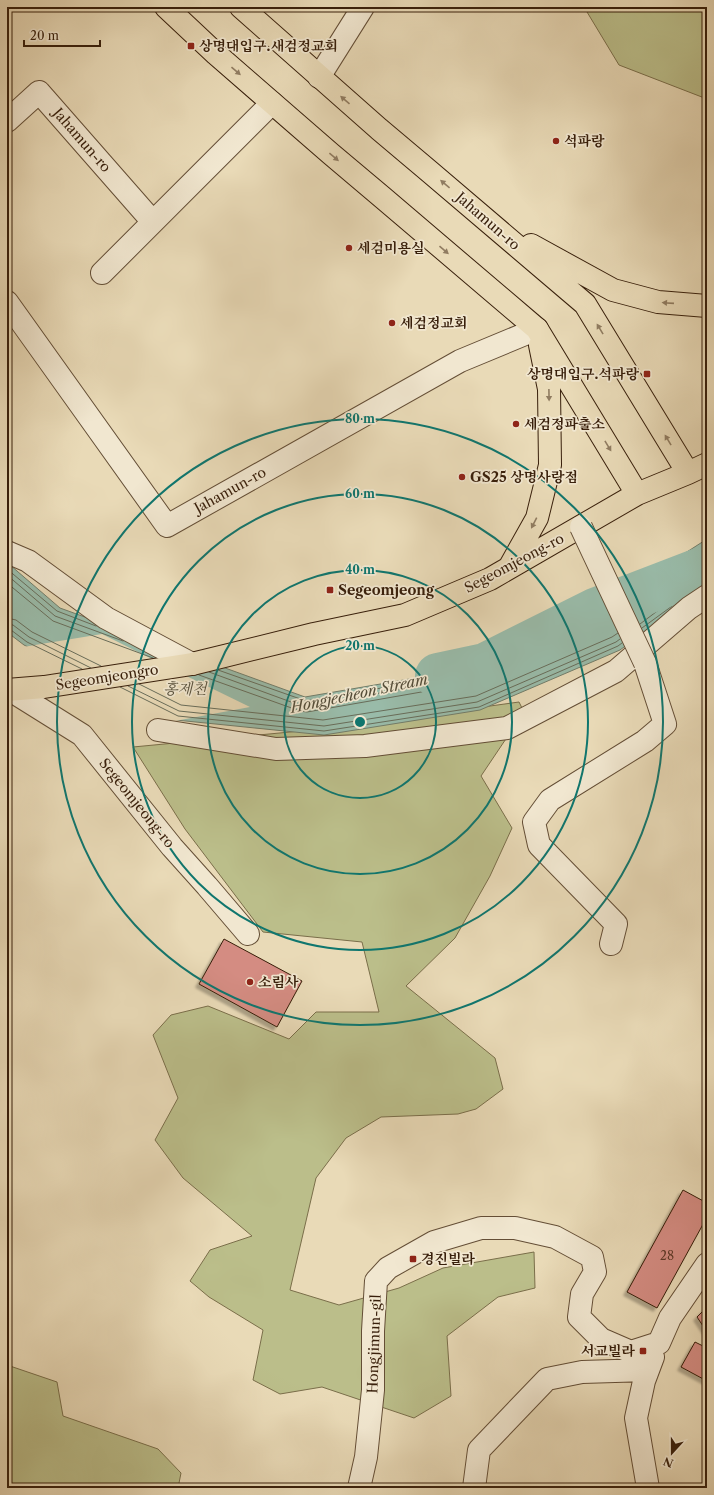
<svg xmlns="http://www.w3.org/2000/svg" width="714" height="1495" font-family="'Libre Caslon Text','Noto Serif KR',serif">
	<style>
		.green { fill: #bbbe8a; stroke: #7a6e4a }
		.water { fill: #99bba9; stroke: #727d6a }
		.pier { fill: #e9dab7 }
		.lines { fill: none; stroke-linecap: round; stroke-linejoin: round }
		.shore { stroke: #686d5a; stroke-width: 1 }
		.river { stroke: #99bba9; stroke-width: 46 }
		.building { fill: #d48c82; stroke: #381f0b; filter: url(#shadow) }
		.minor-casing { stroke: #644e36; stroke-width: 24 }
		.major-casing { stroke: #381f0b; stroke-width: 24 }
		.minor { stroke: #f1e7d0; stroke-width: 22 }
		.major { stroke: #e9dab7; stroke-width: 22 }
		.minor-bridge-casing { stroke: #644e36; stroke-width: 24; stroke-linecap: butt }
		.minor-bridge { stroke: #f1e7d0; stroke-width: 22 }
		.oneway { fill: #907c61 }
		.ring { fill: none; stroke: #0f766e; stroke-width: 2 }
		.poi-dot { fill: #8f2418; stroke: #f1e7d0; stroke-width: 1.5 }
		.labels { text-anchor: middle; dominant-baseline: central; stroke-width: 3.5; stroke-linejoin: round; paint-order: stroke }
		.number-label { font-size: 12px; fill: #5f3a29 }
		.poi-label { font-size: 14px; font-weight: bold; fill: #381f0b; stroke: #f1e7d0; text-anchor: start }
		.street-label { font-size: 14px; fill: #381f0b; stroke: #f1e7d0 }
		.water-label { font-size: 15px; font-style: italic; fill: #554e3a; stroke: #f1e7d0 }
		.centre { fill: #0f766e; stroke: #f1e7d0; stroke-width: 2 }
		.ring-label { font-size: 12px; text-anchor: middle; font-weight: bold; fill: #0f766e; stroke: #f1e7d0; stroke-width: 3.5; stroke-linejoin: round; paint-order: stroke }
	</style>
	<defs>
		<filter id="shadow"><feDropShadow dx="-3.5" dy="3.5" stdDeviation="1" flood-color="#0004"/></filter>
	</defs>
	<rect width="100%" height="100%" fill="#e9dab7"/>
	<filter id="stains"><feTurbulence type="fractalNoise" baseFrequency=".005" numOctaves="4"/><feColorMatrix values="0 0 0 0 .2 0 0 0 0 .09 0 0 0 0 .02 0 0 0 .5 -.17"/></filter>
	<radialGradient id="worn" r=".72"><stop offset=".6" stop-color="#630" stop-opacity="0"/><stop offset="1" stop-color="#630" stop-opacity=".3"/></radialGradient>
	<!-- green -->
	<path class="green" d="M584 7H707V99L619 65Z
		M519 702 524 712 481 776 512 828 490 876 455 938 406 986 495 1058 503 1089 476 1109 458 1114 381 1117 346 1138 316 1178 290 1290 339 1305 399 1288 443 1268 534 1252 535 1288 498 1297 447 1336 451 1396 414 1418 322 1387 280 1394 253 1380 263 1330 209 1297 190 1281 210 1250 252 1236 183 1178 155 1140 178 1098 153 1035 171 1015 208 1006 289 1039 316 1012H379L362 942 263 932 185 829 133 747 332 728Z
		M7 1365 57 1382 63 1416 158 1449 181 1473 178 1488H7Z"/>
	<!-- water -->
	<path class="water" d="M707 539V585L620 650 480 710 324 735 176 720 24 645 7 632V564L10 565 60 608 305 697 485 666 595 611Z"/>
	<!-- pier -->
	<path class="pier" d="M102 634 170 668 250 707 175 721 23 647Z"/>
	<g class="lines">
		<!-- shore -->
		<path class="shore" d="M7 569 57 611 96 626
			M7 575 55 616 123 641
			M7 583 53 621 153 658
			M627 596 707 544
			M629 600 707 550
			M631 606 707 557
			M7 618 16 620 32 632 101 666
			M637 618 697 574 707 571
			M7 624 13 625 29 637 91 668
			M640 624 700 579 707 577
			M642 628 679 601
			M7 629 11 630 27 642 82 669
			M218 670 306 701 486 670 597 615 606 609
			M209 672 302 706H306L488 674 599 619 608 614
			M199 675 300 711 307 712 490 680 602 625 611 619
			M139 684 181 705 323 720 476 696 612 637 618 633
			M128 686 179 711 324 726 477 702 616 642 620 639
			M120 687 178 716 324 731 479 707 618 646 622 643"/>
		<!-- river -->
		<path class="river" d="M438 676 485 666 595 611 707 568"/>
	</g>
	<!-- building -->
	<path class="building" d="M224 939 302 981 277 1027 199 984Z
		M683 1190 707 1203V1217L657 1308 627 1292Z
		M707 1307V1332L697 1317Z
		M695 1342 707 1348V1381L681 1367Z"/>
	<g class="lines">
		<!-- minor casing -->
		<g class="minor-casing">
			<path id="minor" d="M319 77 363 7
				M7 121 39 92 153 222
				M102 273 272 103
				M7 302 167 526 460 361 537 329
				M7 552 28 561 106 618 192 664
				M10 690 82 735 172 847 207 886 248 934
				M158 730 276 749 365 746 507 728 616 671 689 608 707 596
				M611 944 616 924 539 845 534 822 550 800 645 741 665 724 645 663
				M359 1488 366 1457 373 1390V1331L376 1281 388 1268 434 1242 481 1228H515L555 1237 592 1257 595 1272 582 1294 579 1317 601 1339 631 1352 659 1343 670 1318 707 1264
				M474 1488 479 1450 547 1379 582 1372 648 1370
				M648 1488 636 1418 644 1381 653 1357"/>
		</g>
		<!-- major casing -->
		<g class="major-casing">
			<path id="major" d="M166 7 216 54 331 154 382 197 537 329 637 494
				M241 7 379 129 430 172 585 304 688 473
				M531 245 613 290 658 302 707 306
				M509 568 537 518 550 465 549 389 540 345
				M7 690 44 687 192 664 314 634 405 615 490 579 637 494 688 473 707 464"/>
		</g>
		<!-- minor -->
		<use href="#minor" class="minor"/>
		<!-- major -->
		<use href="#major" class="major"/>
		<!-- minor-bridge casing -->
		<g class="minor-bridge-casing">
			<path id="minor-bridge" d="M581 527 645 663"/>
		</g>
		<!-- minor-bridge -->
		<use href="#minor-bridge" class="minor-bridge"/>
	</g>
	<!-- one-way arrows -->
	<defs><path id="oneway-solid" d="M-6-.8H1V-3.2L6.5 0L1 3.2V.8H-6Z"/></defs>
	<g class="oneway">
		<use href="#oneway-solid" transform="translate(236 71) rotate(41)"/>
		<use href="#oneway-solid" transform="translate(345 100) rotate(-139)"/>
		<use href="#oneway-solid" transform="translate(334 157) rotate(40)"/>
		<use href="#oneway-solid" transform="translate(445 184) rotate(-140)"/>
		<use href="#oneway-solid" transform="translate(444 250) rotate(41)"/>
		<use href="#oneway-solid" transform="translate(668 303) rotate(-176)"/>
		<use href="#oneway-solid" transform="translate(600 329) rotate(-121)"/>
		<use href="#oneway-solid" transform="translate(549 395) rotate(89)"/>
		<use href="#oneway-solid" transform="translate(668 440) rotate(-121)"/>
		<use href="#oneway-solid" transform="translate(608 446) rotate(59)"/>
		<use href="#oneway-solid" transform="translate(534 523) rotate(117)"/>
	</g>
	<!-- distance rings -->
	<g class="ring">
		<circle cx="360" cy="722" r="76"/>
		<circle cx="360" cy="722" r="152"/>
		<circle cx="360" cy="722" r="228"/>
		<circle cx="360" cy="722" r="303"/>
	</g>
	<!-- markers -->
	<g class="poi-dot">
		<rect x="187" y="42" width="8" height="8" rx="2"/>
		<circle cx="556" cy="141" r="4"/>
		<circle cx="349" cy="248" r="4"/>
		<circle cx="392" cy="323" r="4"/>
		<rect x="643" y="370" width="8" height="8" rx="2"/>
		<circle cx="516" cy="424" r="4"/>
		<circle cx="462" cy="477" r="4"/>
		<rect x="326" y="586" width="8" height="8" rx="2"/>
		<circle cx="250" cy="982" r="4"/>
		<rect x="409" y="1255" width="8" height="8" rx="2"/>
		<rect x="639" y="1347" width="8" height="8" rx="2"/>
	</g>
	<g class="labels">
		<!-- number labels -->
		<g class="number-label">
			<text x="667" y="1255">28</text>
		</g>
		<!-- poi labels -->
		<g class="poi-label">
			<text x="199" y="46">상명대입구.새검정교회</text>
			<text x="564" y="141">석파랑</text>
			<text x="357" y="248">세검미용실</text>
			<text x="400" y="323">세검정교회</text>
			<text x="639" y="374" text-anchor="end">상명대입구.석파랑</text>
			<text x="524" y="424">세검정파출소</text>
			<text x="470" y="477">GS25 상명사랑점</text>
			<text x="338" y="590">Segeomjeong</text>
			<text x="258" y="982">소림사</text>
			<text x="421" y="1259">경진빌라</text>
			<text x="635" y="1351" text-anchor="end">서교빌라</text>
		</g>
		<!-- street labels -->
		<g class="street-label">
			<text transform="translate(82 140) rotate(49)">Jahamun-ro</text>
			<text transform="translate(488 221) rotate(41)">Jahamun-ro</text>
			<text transform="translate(230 490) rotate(-29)">Jahamun-ro</text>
			<text transform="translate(514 563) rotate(-28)">Segeomjeong-ro</text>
			<text transform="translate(107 677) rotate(-9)">Segeomjeongro</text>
			<text transform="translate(137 803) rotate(51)">Segeomjeong-ro</text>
			<text transform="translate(374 1344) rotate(-88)">Hongjimun-gil</text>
		</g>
		<!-- water labels -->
		<g class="water-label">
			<text x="185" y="688">홍제천</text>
			<text transform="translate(359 693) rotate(-12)">Hongjecheon Stream</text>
		</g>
	</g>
	<circle cx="360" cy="722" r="6" class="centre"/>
	<g class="ring-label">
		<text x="360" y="423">80 m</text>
		<text x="360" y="498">60 m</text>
		<text x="360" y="574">40 m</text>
		<text x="360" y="650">20 m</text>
	</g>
	<!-- margin -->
	<rect width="714" height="1495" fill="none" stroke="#e9dab7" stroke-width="24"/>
	<rect x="8" y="8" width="698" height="1479" fill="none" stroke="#381f0b" stroke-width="2"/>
	<rect x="12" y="12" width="690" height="1471" fill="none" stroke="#381f0b"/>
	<!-- north arrow -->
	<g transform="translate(672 1453) rotate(201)" stroke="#f1e7d0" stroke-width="3" paint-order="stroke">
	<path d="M0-3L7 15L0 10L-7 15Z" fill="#381f0b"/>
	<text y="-6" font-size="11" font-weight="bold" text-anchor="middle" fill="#381f0b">N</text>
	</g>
	<!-- scale -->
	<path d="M24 40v6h76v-6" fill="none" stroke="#381f0b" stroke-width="2"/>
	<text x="30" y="40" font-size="12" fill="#381f0b" stroke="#f1e7d0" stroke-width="3" paint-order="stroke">20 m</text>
	<rect width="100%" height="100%" filter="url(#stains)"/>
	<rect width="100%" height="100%" fill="url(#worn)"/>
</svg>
